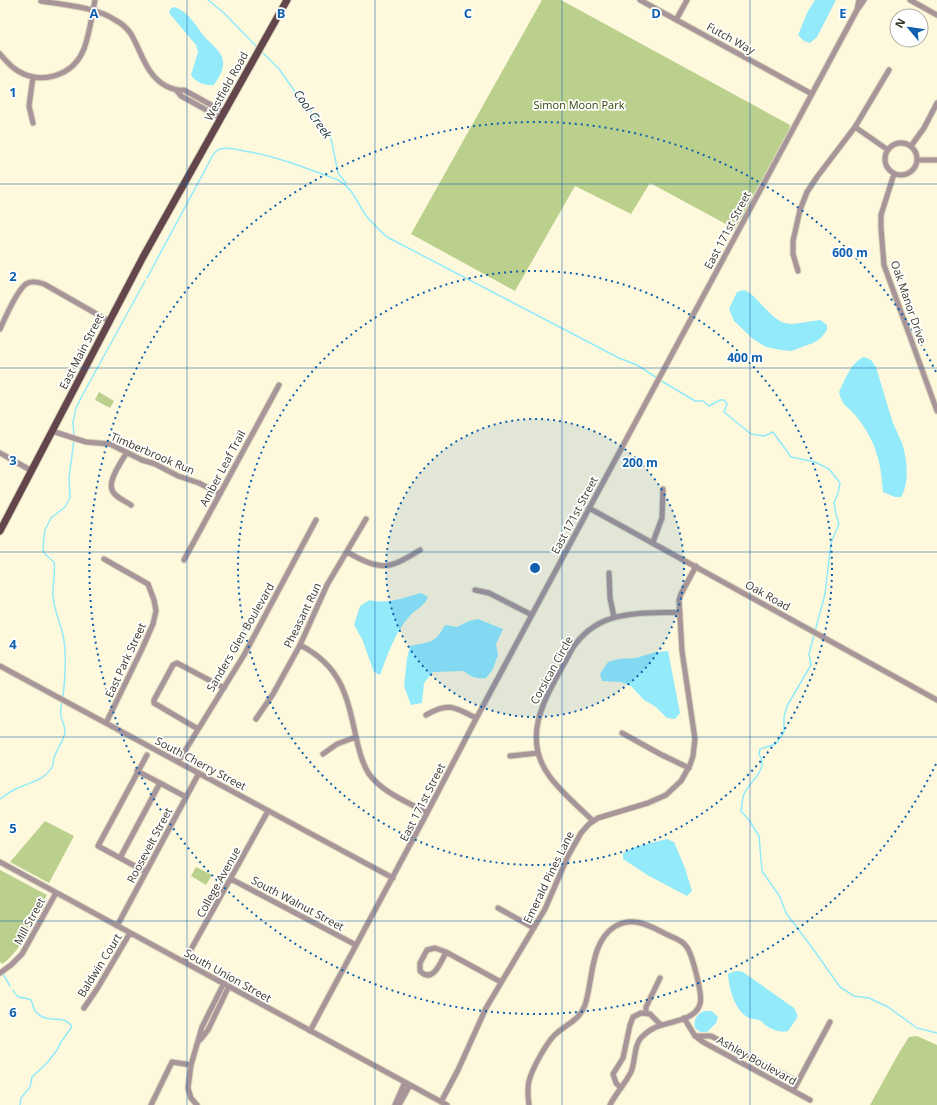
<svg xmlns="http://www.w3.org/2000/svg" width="937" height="1105" font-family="'Open Sans',sans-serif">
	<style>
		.green { fill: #bbd08d }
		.water { fill: #92eafb }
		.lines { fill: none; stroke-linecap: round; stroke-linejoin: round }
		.stream { stroke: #92eafb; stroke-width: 1.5 }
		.minor-casing { stroke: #dbd6bc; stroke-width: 7 }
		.major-casing { stroke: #dbd6bc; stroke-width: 9 }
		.minor { stroke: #a79599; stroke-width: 5 }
		.major { stroke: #63464c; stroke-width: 7 }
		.grid { fill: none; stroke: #0e60af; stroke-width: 1; stroke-opacity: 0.55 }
		.ring { fill: none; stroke: #0e60af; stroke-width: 2; stroke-dasharray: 2 4 }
		.labels { text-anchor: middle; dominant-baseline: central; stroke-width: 3.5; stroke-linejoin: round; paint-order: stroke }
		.street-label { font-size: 11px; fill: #3a3729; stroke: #fff }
		.park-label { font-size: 11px; fill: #324102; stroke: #fff }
		.water-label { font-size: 12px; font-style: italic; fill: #1d3236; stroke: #fff }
		.grid-label { font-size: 13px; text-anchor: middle; font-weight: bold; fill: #0e60af; stroke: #fff; stroke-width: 3.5; stroke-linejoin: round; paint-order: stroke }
		.centre { fill: #0e60af; stroke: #fff; stroke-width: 2 }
		.ring-label { font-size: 12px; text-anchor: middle; font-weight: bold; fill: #0e60af; stroke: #fff; stroke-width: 3.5; stroke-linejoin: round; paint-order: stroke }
	</style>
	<rect width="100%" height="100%" fill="#fef9dc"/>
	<!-- green -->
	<path class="green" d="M542 0H561L790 125 789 130 735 229 650 183 631 214 575 186 515 291 411 234Z
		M99 392 114 401 110 408 95 400Z
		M45 821 74 836 49 883 10 862Z
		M196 867 212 875 206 885 191 876Z
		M0 870 47 895C35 917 23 950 2 964L1 962 0 963Z
		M917 1036 937 1045V1105H870L900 1051 909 1037Z"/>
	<!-- water -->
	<path class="water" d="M815 0H836L817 37 810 43 804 41 798 35 808 11Z
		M175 7C189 13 195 24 203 35 210 44 222 50 223 62 224 71 218 78 214 85 206 86 196 83 191 75L198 52 196 45 169 13 171 8Z
		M744 290C752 293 756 299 761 304 786 331 787 324 820 320L827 325V330L821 338 813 343 791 351 781 350 766 347 753 339 734 321 729 309 737 292Z
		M864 357 871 360 876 367C882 386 887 405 893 423 896 430 899 436 902 443 907 459 910 482 901 497H895L883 492C881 462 876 441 856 416 847 405 843 408 839 392 845 380 851 362 864 357Z
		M421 593 428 597C425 606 414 610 408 618 395 633 387 656 380 675L374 672 362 639 354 625 360 606 370 600C386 605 405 597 421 593Z
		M478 619 503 629 496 644 498 655 493 669 486 678C477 679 470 677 464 671L433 672 424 683 422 703 411 705 404 686 407 658 410 646C430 641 434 645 445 625L457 627 469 621Z
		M668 651 680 713 675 719 667 718 656 707 644 700 631 686 621 682 602 681 600 674 608 662 619 659 636 658 656 652Z
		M667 839 674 842 685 868 692 891 687 896 649 876 623 859V853L635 847Z
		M735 971H739L743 972 794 1008 797 1014V1018L788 1031C780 1033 773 1030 765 1025 764 1024 763 1022 761 1021 757 1019 753 1019 749 1018 735 1011 729 989 728 974Z
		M704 1011H712L718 1017 716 1023 707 1032H700L695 1028C693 1020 697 1014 704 1011Z"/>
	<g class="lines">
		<!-- stream -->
		<path class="stream" d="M208 0 224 13 256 46
			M263 53 279 69 301 100 322 125 331 138 338 173 346 183
			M147 278 213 155C215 153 216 150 220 149 229 146 241 151 250 152 281 158 309 169 338 180 353 188 356 201 365 214 371 222 379 230 387 237L619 358 637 365 657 378
			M660 380 695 401H703L709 406 720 400H724L727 404 724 412 751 434 764 436 773 432 791 457 815 462 829 469 840 483 838 493 834 503 836 514 839 524 831 543 825 594 809 654 811 665 787 706 784 717V732L776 744 760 749 759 754C769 769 752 779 745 792 742 797 742 805 741 811L749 820 759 836 762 871 780 897 786 913 816 953 840 987 854 996 869 998 888 1007 917 1028 937 1033
			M74 437 73 422 76 408 82 396 145 281
			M63 697C65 679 67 653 63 635 60 622 54 610 53 596 52 585 56 574 54 562L45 554 43 550 44 536 45 530 51 518 65 507 70 498 69 478 74 440
			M0 799C6 795 12 790 18 788 31 782 45 780 52 767 54 763 53 757 56 753 59 745 65 739 65 731 65 725 62 722 61 716 60 712 61 706 62 701
			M3 974 10 986
			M13 990C18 1001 23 996 31 1000 33 1004 33 1009 36 1012 48 1025 62 1014 71 1025V1028L61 1042 57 1050 47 1063 32 1077 30 1087 21 1098 20 1105"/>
		<!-- minor casing -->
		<g class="minor-casing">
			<path id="minor" d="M640 0 812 94
				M859 0 857 10 864 0
				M910 0 937 15
				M41 1C64 5 96 7 115 20 121 23 127 28 131 34 142 53 146 75 166 86 172 89 177 91 184 90L224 112
				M676 20 687 0
				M0 54C5 60 11 67 18 71 41 85 72 76 83 51 89 38 92 15 95 0
				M177 91 181 96 221 118
				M33 123 29 106 33 77
				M855 127 888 150
				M885 159a16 16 0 1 1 32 0a16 16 0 1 1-32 0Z
				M911 146 924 128 937 103
				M917 160H937
				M894 174 881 215V228L884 265 937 411
				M798 271 793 254V241L800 210 807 192 817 177 855 127 889 70
				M0 329C5 318 17 290 26 284 31 280 38 282 44 284L109 321
				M52 431 86 442 110 444 142 460 155 464 178 476 199 483 220 494
				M127 452C122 461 106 482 113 492 117 498 125 501 131 505
				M0 453 32 471
				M589 508 937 700
				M653 542 662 518 663 489
				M347 552C381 571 388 570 420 550
				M104 559 148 584 154 600 156 611 153 624 142 649 106 723
				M184 560 279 385
				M609 573 610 598 614 617
				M475 590 489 593 532 615
				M300 645C341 666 347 695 356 737 359 750 362 763 369 774 383 793 408 802 427 813
				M0 666 393 878
				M426 715C449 702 454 707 476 718
				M256 719 273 694 300 645 327 585 366 519
				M198 729 154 703V700L173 665 177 663 224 688
				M622 733 660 754 689 768
				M323 754 337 744 356 737
				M510 756 538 753
				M178 762 244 655 316 520
				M137 771 160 783
				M593 821C579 807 562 793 550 777 517 733 551 690 572 649 598 609 637 614 680 612
				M120 858 160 783 186 797
				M0 862 447 1105
				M146 872 98 846 147 755
				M231 879 356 945
				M498 908 534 928
				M117 926 199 773
				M435 948 446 952C441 962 433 984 420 971V963L427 950Z
				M446 952 501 982
				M184 962 268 811
				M0 973 11 965 22 954 56 893
				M84 1008 97 989 130 933
				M646 1013V1007L660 978
				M684 1018 695 1036 703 1042 810 1100
				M310 1031 427 813 477 717 857 10
				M695 1036H711L798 1082
				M200 1040 208 1030 229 986
				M621 1088 616 1083 613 1074 623 1058 630 1025 633 1017 641 1013 650 1014 661 1025
				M793 1091 830 1022
				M441 1102 458 1070 486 1008 545 909 568 856 581 833 589 824 598 818 648 803 666 795 681 781 690 765 693 756 695 739 682 651 679 600 681 594 696 566
				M151 1105 172 1062 191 1065
				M197 1105 191 1098 188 1088 191 1065 202 1027 224 983
				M395 1105 405 1082
				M399 1105 410 1085
				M529 1105C528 1097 527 1089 529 1081 532 1069 548 1039 558 1032 569 1023 580 1019 585 1005 593 981 590 943 614 927 633 915 650 926 668 935 674 938 682 940 686 946 692 953 703 995 700 1004 695 1021 670 1021 656 1027 652 1029 647 1032 644 1035 633 1043 636 1061 631 1072 625 1084 616 1093 610 1105"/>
		</g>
		<!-- major casing -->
		<g class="major-casing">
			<path id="major" d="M0 531 143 257 287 0"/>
		</g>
		<!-- minor -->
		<use href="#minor" class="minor"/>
		<!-- major -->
		<use href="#major" class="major"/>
	</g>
	<!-- grid -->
	<path class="grid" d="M187 0V1105M375 0V1105M562 0V1105M750 0V1105M0 184H937M0 368H937M0 552H937M0 737H937M0 921H937"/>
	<!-- distance rings -->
	<circle cx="535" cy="568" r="149" fill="#0e60af" fill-opacity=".12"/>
	<g class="ring">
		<circle cx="535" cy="568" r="149"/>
		<circle cx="535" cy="568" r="297"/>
		<path d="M936 764A446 446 0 1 1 936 372"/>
	</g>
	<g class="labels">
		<!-- street labels -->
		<g class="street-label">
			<text transform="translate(731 38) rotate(29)">Futch Way</text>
			<text transform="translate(226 86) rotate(-61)">Westfield Road</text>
			<text transform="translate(727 230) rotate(-62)">East 171st Street</text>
			<text transform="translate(909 302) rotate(71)">Oak Manor Drive</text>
			<text transform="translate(81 351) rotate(-63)">East Main Street</text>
			<text transform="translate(153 453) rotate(23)">Timberbrook Run</text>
			<text transform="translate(222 468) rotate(-62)">Amber Leaf Trail</text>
			<text transform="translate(574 515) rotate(-62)">East 171st Street</text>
			<text transform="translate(768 595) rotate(29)">Oak Road</text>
			<text transform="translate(302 615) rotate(-64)">Pheasant Run</text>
			<text transform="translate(240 637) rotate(-60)">Sanders Glen Boulevard</text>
			<text transform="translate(125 660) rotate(-65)">East Park Street</text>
			<text transform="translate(551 670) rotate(-61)">Corsican Circle</text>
			<text transform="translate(201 763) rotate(28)">South Cherry Street</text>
			<text transform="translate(422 802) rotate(-63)">East 171st Street</text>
			<text transform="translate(149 845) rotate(-62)">Roosevelt Street</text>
			<text transform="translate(548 877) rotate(-64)">Emerald Pines Lane</text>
			<text transform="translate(218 882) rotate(-61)">College Avenue</text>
			<text transform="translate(298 903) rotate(28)">South Walnut Street</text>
			<text transform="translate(29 921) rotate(-61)">Mill Street</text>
			<text transform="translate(99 965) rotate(-58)">Baldwin Court</text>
			<text transform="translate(228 975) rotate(29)">South Union Street</text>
			<text transform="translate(757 1060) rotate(29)">Ashley Boulevard</text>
		</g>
		<!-- park labels -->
		<g class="park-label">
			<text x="579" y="104">Simon Moon Park</text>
		</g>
		<!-- water labels -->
		<g class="water-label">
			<text transform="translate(313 114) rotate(55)">Cool Creek</text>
		</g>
	</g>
	<g class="grid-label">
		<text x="94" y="18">A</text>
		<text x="281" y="18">B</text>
		<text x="468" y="18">C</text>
		<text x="656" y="18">D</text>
		<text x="843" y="18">E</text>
		<text x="13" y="97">1</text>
		<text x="13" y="281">2</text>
		<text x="13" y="465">3</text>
		<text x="13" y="649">4</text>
		<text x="13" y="833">5</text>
		<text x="13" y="1017">6</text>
	</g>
	<circle cx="535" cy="568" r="6" class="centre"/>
	<g class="ring-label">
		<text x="850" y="257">600 m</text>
		<text x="745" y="362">400 m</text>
		<text x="640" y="467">200 m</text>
	</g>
	<!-- north arrow -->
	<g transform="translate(909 28) rotate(299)"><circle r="19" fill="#ffffff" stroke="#b0afa9"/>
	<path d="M0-3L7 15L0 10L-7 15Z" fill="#0e60af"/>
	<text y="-6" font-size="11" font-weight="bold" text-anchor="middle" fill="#3a3729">N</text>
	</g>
</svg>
